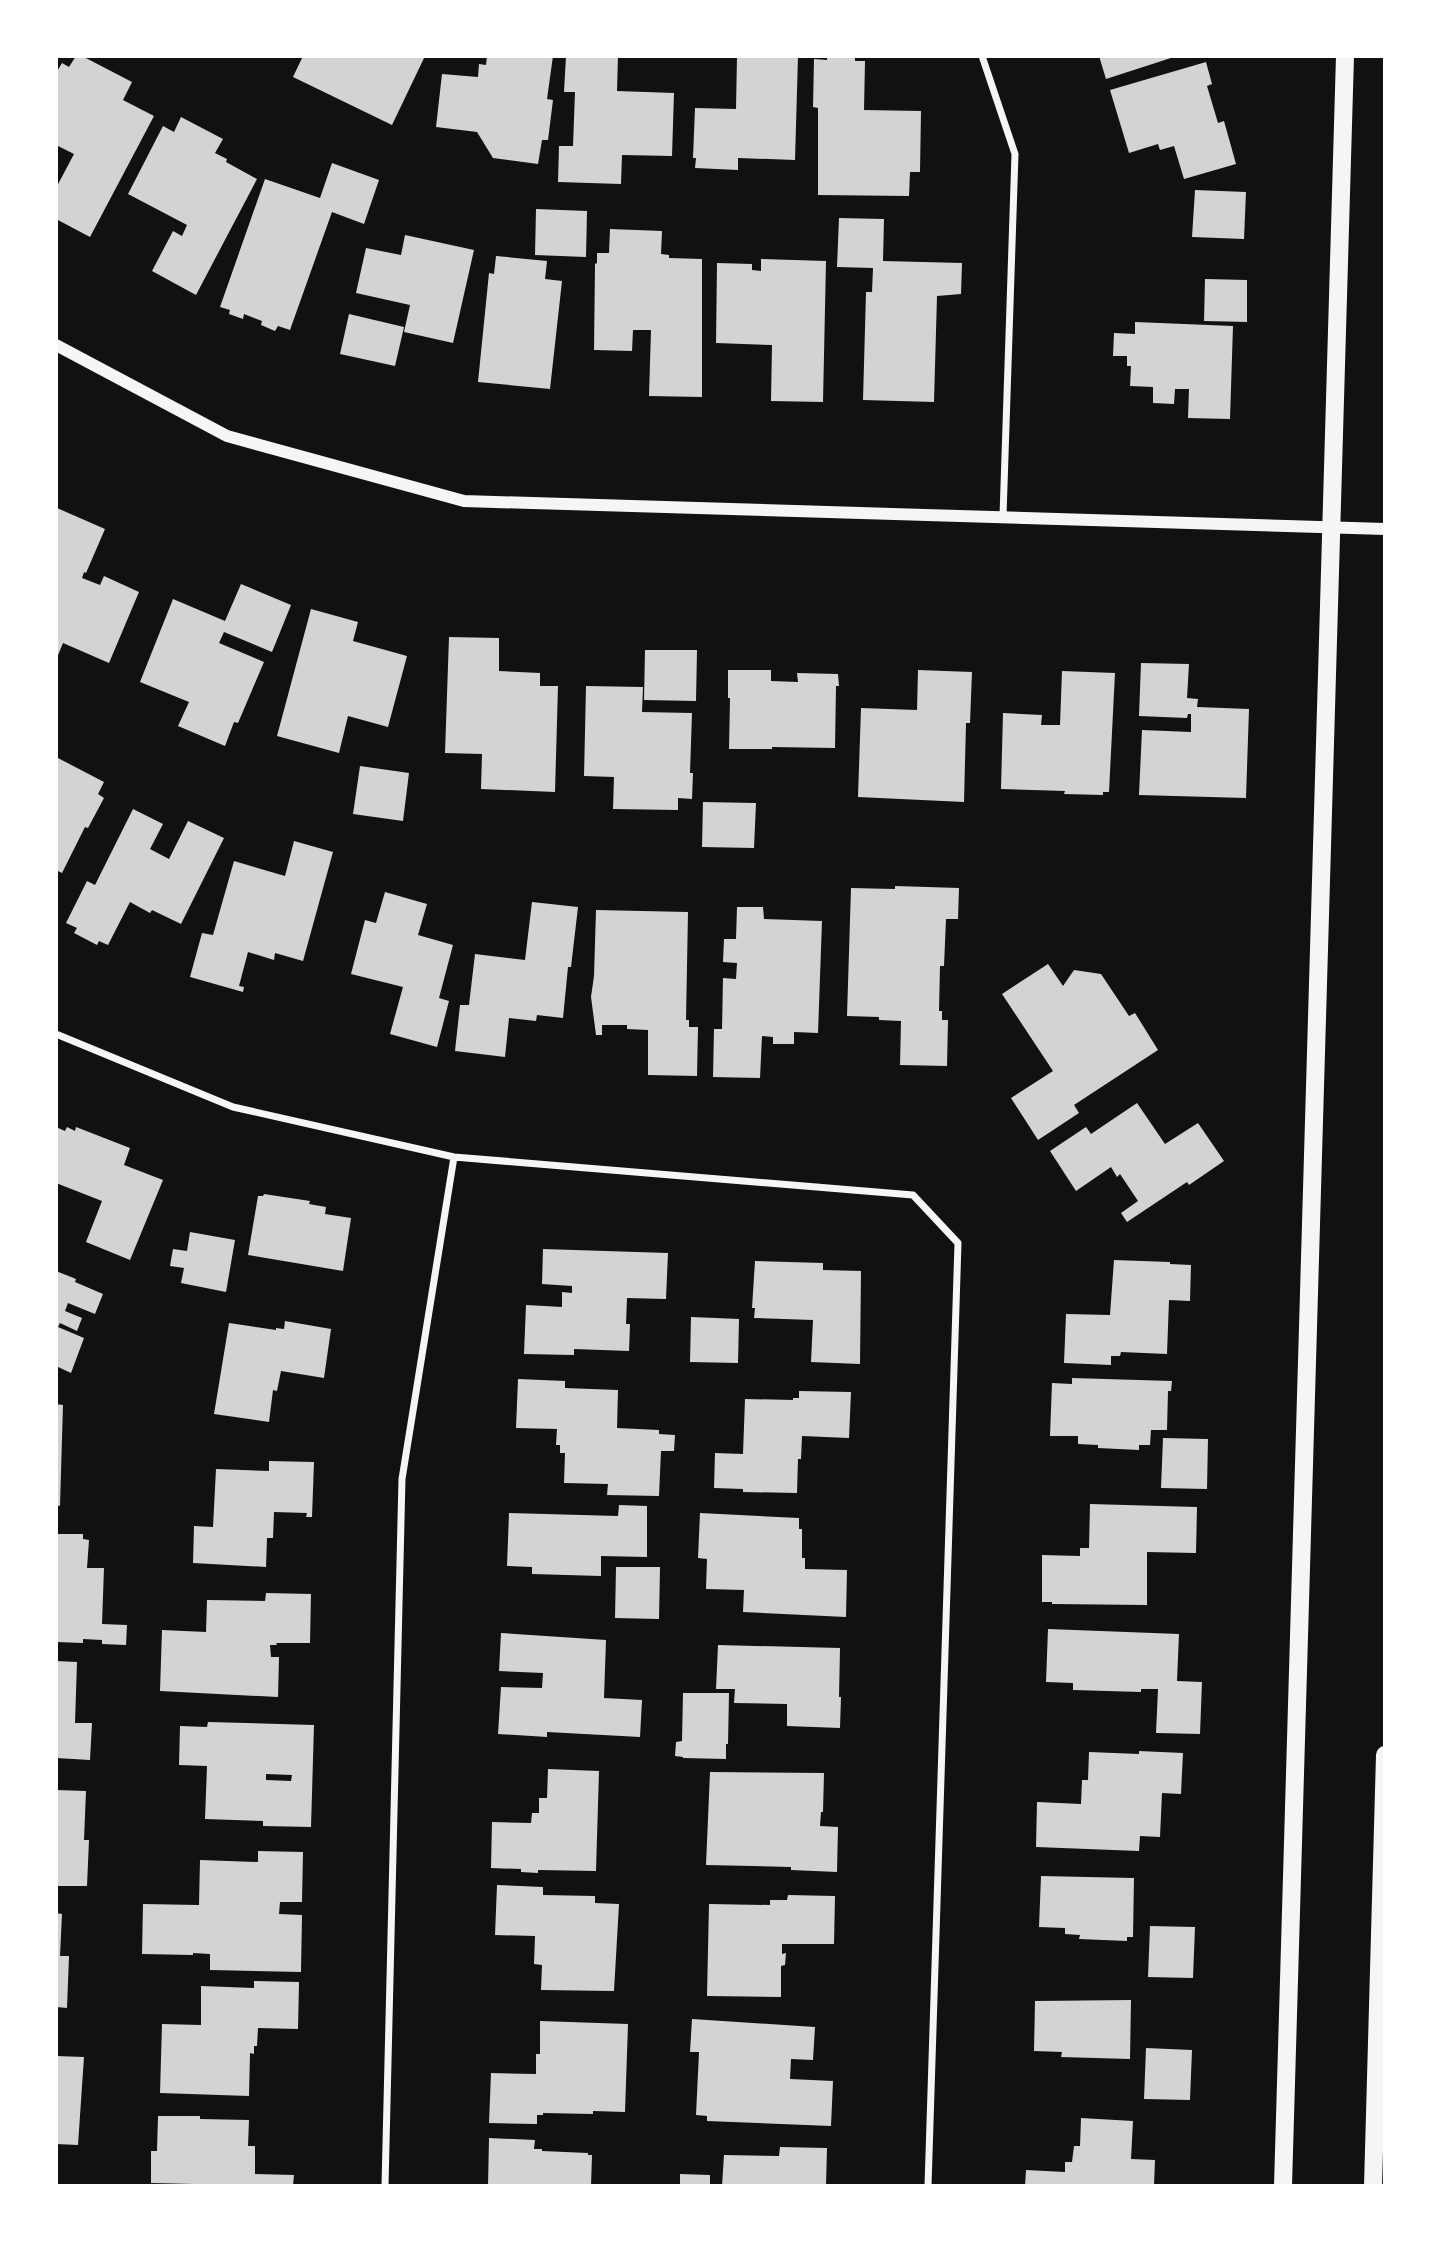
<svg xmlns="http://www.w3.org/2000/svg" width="1441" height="2242" font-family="Rubik,sans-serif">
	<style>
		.building { fill: #d3d3d3; fill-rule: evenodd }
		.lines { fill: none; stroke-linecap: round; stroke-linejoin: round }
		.minor { stroke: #f5f5f5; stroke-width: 7 }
		.tertiary { stroke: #f5f5f5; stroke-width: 12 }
		.primary { stroke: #f5f5f5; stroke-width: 18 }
	</style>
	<rect width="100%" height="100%" fill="#111"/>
	<!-- building -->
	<path class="building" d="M76 56H82L132 82 123 100 154 116 90 237 56 219V188L74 154 56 145V73L62 63 69 67Z
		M303 56H425L392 125 293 77Z
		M487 56H553L547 99 553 100 548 140H542L538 164 493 158 477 132 436 127 442 74 478 77 479 64 486 65Z
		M566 56H618L617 91 674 93 672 156 622 155 621 184 558 182 559 146H573L575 92H564Z
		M737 56H798L795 160 738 158V170L695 168 696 158H693L695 108 736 109Z
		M1099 56H1174V57L1106 79Z
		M827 57H855V61H865L864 110 921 111 920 172H910L909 196 818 195V108L813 107 814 59 827 60Z
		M1206 62 1212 84 1207 86 1218 123 1224 121 1236 164 1184 179 1174 146 1160 150 1158 144 1129 153 1110 90Z
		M181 117 223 139 215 153 227 159 226 162 257 179 196 295 152 271 173 231 182 236 187 225 128 194 163 126 174 132Z
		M332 163 379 180 364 224 332 212 290 330 278 326 275 331 261 325 262 321 244 314 243 319 229 314 230 310 220 307 265 179 320 198Z
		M1195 190 1246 192 1244 239 1192 237Z
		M536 209 587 211 586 257 535 255Z
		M839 218 884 219 883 261 962 263 961 294 937 296 934 402 863 400 866 292H872L873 268 837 267Z
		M610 229 662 231 661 254 669 255V258L702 259V397L649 396 651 330H633L632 351 594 350 595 264 597 263V253H609Z
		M405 235 474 250 453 343 404 332 410 305 356 293 366 248 401 255Z
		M496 256 547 261 545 279 562 281 550 389 478 382 489 273 494 274Z
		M761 259 826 261 823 402 771 401 772 345 716 343 717 263 752 264V270L761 271Z
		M1205 279 1247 280V322L1204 321Z
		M349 314 404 327 395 366 340 354Z
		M1135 322 1233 326 1230 419 1188 418 1189 389H1175L1174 404 1153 403V387L1130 386 1131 366H1127V356H1113L1114 333 1135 334Z
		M57 508 105 529 86 573 84 572 82 578 100 585 104 576 139 592 109 663 63 643 56 660Z
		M241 584 291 605 272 652 224 632 219 643 264 662 238 723 234 722 225 746 178 726 189 702 140 682 173 599 225 621Z
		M311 609 358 622 353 641 407 656 388 727 348 716 339 753 277 736Z
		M449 637 499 638V671L540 673V686H558L555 792 481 789 482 754 445 753Z
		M645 650H697L696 701 644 700Z
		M1141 663 1189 664 1187 698 1198 699 1197 707 1249 709 1246 798 1139 795 1142 730 1191 732V714H1188L1187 718 1139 716Z
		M728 670H771V681L798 682 797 673 838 674 839 686H836L835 748 772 747V749H729L730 698H728Z
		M918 670 972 672 970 723H966L964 802 858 797 861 708 917 710Z
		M1062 671 1115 673 1109 792H1103V795L1064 794 1065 791 1001 789 1003 713 1042 715 1041 725H1060Z
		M586 686 643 687 642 712 692 713 690 773H693L692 799 678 798V810L613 809 614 777 584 776Z
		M56 757 104 782 98 794 104 798 88 828 85 827 62 873 56 870Z
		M360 766 409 773 403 821 353 814Z
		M703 802 756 803 754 848 702 847Z
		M133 809 163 824 150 849 169 859 188 821 224 838 181 924 152 910 150 913 130 902 108 945 99 941 97 945 74 933 77 928 66 923 87 881 95 885Z
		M294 841 333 852 303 961 275 953 274 960 248 952 239 986 244 987 243 992 190 977 202 933 213 935 234 861 285 876Z
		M895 886 959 888 958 919H946L944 966H940L939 1011H942V1020H948L947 1066 900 1065 901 1021 879 1020V1017L847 1016 851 888 895 889Z
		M385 892 427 904 418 935 453 945 439 998 449 1001 437 1047 390 1034 403 987 351 974 365 920 376 923Z
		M532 902 578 907 571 967H568L563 1018 537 1015 536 1021 509 1018 505 1057 455 1051 460 1005H469L475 954 525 960Z
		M737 907H763L764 919 822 921 818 1033 794 1032V1044H773V1037L762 1036 760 1078 713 1077 714 1029H722L723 978 736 979 737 963 723 962 724 939H736Z
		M596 910 688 912 686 1020H689V1027H698L697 1076 648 1075V1030L627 1029V1025H602V1035H596L591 997 594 976Z
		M1048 964 1063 986 1074 970 1101 974 1129 1016 1135 1013 1158 1050 1074 1105 1079 1113 1038 1140 1011 1098 1053 1071 1002 994Z
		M1137 1103 1165 1144 1198 1123 1224 1161 1189 1185 1187 1182 1127 1222 1121 1213 1138 1201 1120 1174 1117 1177 1111 1167 1076 1191 1050 1151 1086 1127 1091 1134Z
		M56 1127 65 1131 67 1127 75 1131 76 1127 130 1148 124 1165 163 1180 130 1260 86 1242 102 1201 56 1183Z
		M264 1194 310 1201 309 1204 326 1207 325 1214 351 1218 343 1271 248 1255 258 1196H263Z
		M190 1232 235 1240 226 1292 181 1283 184 1268 170 1266 173 1249 187 1251Z
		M543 1249 668 1253 666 1299 627 1298 626 1324H630L629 1351 574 1349V1355L524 1354 526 1305 562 1307V1292L572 1293V1286L542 1284Z
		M1114 1260 1170 1262V1264L1191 1265 1190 1301 1169 1300 1167 1354 1121 1352 1120 1356H1111V1365L1064 1363 1066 1314 1110 1315Z
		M755 1261 823 1263V1270L861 1271 860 1364 811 1362 813 1320 754 1318 755 1308H752Z
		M56 1271 76 1279 75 1282 103 1294 95 1314 68 1303 65 1311 82 1318 77 1331 60 1323 58 1327 84 1338 71 1373 56 1366Z
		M691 1317 739 1319 738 1363 690 1362Z
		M285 1321 331 1329 324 1378 281 1371 277 1391 273 1390 269 1422 214 1414 229 1323 276 1330V1328L284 1329Z
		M1072 1378 1172 1381 1171 1391H1168L1167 1430H1151L1150 1445H1139V1450L1098 1448V1445L1078 1444V1436H1050L1052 1383 1072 1384Z
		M518 1379 565 1381V1388L618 1390 617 1428 659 1430V1434L675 1435 674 1451H661L659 1496 607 1495 608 1484 564 1483 565 1453H560V1445H556L557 1429 516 1428Z
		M799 1391 851 1392 849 1438 802 1436 801 1459H798L797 1493 743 1492V1489L714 1488 715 1453 743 1454 745 1399 793 1400V1398H799Z
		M56 1404 63 1405 60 1506 56 1505Z
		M1163 1438 1208 1439 1207 1489 1161 1488Z
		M269 1461 314 1462 312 1517H306L307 1513 274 1512 273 1538H267L266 1567 193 1563 194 1526 213 1527 216 1469 269 1471Z
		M1090 1504 1197 1507 1196 1553 1147 1552V1605L1052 1604V1602H1042V1555L1080 1556V1548H1089Z
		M619 1505 647 1506V1557L601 1556V1576L532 1574V1567L507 1566 509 1513 618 1516Z
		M700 1513 799 1518V1529H802V1558H805V1569L847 1570 846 1617 743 1612 744 1590 706 1589 707 1559 698 1558Z
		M56 1534H83V1539L89 1540 87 1568H104L102 1624 127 1625 126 1645 102 1644V1640L83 1639V1643L56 1642Z
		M616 1567H660L659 1619 615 1618Z
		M266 1593 311 1594 310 1643H276L277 1645H270L271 1657H279L278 1697 160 1691 162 1630 206 1632 207 1600 265 1601Z
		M1048 1629 1179 1634 1177 1681 1202 1682 1200 1734 1156 1733 1158 1689H1141V1692L1073 1690V1683L1046 1682Z
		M501 1633 606 1640 604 1698 642 1700 640 1737 547 1732V1737L498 1734 501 1687 542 1688 543 1673 499 1671Z
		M718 1645 840 1648 839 1697H841L840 1728 787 1726V1704L734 1703 735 1689H716Z
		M56 1661 77 1662 75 1723H92L90 1760 56 1758Z
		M683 1693H729L728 1744H726V1759L683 1758V1757L675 1756 676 1742 682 1741Z
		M208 1722 314 1725 311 1827 263 1826V1821L205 1819 207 1766 179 1765 180 1726 207 1727ZM266 1774 292 1775 291 1781 266 1780Z
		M1139 1751 1183 1753 1181 1794 1162 1793 1160 1837 1140 1836 1139 1851 1036 1847 1037 1802 1081 1804 1082 1780H1088L1089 1752 1139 1754Z
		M548 1769 599 1771 596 1871 538 1870V1873L521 1872V1869L491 1868 492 1822 531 1823 532 1813H539V1798H547Z
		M710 1772 824 1773 823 1812H821L820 1826 838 1827 837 1872 791 1870V1867L706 1865Z
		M56 1790 86 1791 84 1840H89L87 1886H56Z
		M258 1851 303 1852 302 1902H280L279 1914 302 1915 301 1972 210 1970V1954L193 1953V1955L142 1954 143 1904 199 1905 200 1860 258 1862Z
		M1041 1876 1134 1878 1133 1937H1127V1941L1079 1939 1080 1935 1065 1934V1928L1039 1927Z
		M497 1885 543 1887V1895L595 1896V1903L619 1904 614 1991 541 1990 542 1965 534 1964 535 1936 495 1935Z
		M788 1895 835 1896 834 1944H782V1954L786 1953 785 1965 781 1966V1997L707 1996 709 1904 770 1905V1900H787Z
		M56 1913 62 1914 60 1956H69L67 2008 56 2007Z
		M1150 1926 1195 1927 1193 1978 1148 1977Z
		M254 1981 299 1982 298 2029 258 2028 257 2046H254V2054L250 2053 249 2096 160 2093 162 2024 201 2025V1986L254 1988Z
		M1131 2000 1130 2059 1061 2057 1062 2052 1034 2051 1035 2001Z
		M692 2019 815 2027 813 2060 791 2059 790 2079 833 2081 831 2126 707 2121V2116L696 2115 699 2052H690Z
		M540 2021 628 2024 625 2112 593 2111V2114L543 2113V2115H537V2124L489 2123 491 2073 536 2074V2054H540Z
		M1146 2048 1192 2050 1190 2100 1144 2099Z
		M56 2056 84 2057 78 2145 56 2144Z
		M158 2116H200V2119L249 2120 248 2146H255V2174L294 2175 293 2186H194V2184L151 2183V2151H157Z
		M1081 2118 1133 2121 1131 2159 1155 2160 1154 2186H1025L1026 2170 1065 2172V2162H1072L1074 2146H1080Z
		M489 2138 535 2140 534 2149H542V2151L588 2153V2155H592L591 2186H488Z
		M780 2147 827 2148 826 2186H722L724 2155 779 2156Z
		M680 2174 710 2175V2186H680Z"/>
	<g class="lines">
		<!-- minor -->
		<path class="minor" d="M982 56 1015 154 1003 516
			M56 1034 233 1107 454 1157 913 1195 958 1243 928 2186
			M385 2186 402 1479 454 1157"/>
		<!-- tertiary -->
		<path class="tertiary" d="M56 345 227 436 464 501 1385 529"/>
		<!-- primary -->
		<path class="primary" d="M1283 2186 1345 56
			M1373 2186 1385 1755"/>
	</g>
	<!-- border -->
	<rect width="1441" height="2242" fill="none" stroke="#ffffff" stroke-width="116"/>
</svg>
